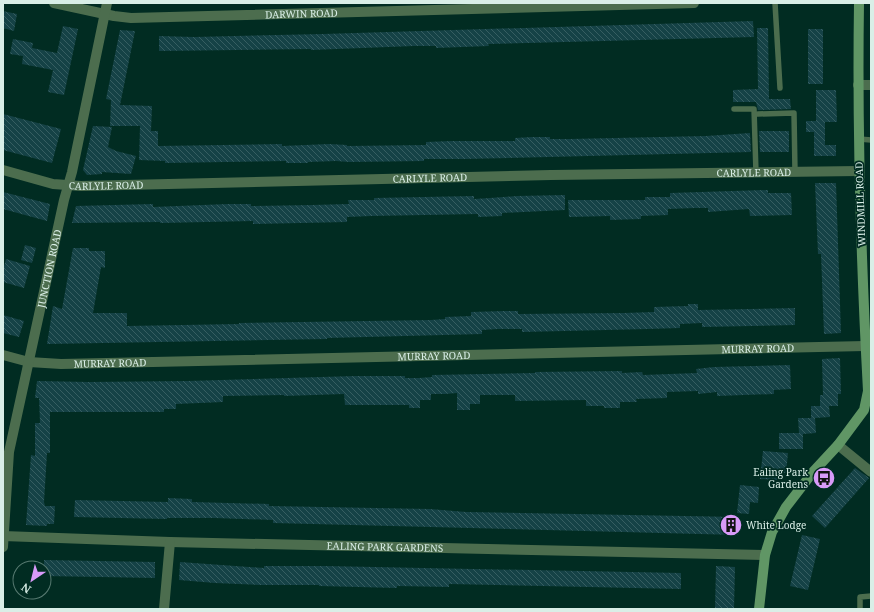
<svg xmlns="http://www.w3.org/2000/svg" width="874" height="612" font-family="'Noto Serif',serif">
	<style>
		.building { fill: url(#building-back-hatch) }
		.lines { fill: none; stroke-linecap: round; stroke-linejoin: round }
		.service { stroke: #4c6d4e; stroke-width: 5.5 }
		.minor { stroke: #4c6d4e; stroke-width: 10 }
		.secondary { stroke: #609665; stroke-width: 10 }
		.labels { text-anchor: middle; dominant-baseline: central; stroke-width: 3.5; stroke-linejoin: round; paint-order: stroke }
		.street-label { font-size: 10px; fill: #d9eee7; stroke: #012c22 }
		.poi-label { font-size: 10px; fill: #d9eee7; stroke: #012c22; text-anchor: end }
	</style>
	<defs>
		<pattern id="building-back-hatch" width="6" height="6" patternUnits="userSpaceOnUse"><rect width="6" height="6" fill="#154246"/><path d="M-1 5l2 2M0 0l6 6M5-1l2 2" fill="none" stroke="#365e61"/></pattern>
	</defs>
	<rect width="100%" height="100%" fill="#012c22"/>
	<!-- building -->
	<path class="building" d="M3 11 17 14 14 31 3 28Z
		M753 21 754 37 488 44 489 46 436 48V46H414L311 50V49L159 51V36L194 37 323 34Z
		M63 26 78 29 64 95 48 92 53 70 22 64 23 56 10 54 13 39 33 43 32 48 57 53Z
		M757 28H768L769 99H790L791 109 758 110 756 102H733V90L758 89Z
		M808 29H823V84H808Z
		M120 30 135 31 120 105 152 106 151 131H158V146L282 144V146L329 144 347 145V146L426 145V142L451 141H515V138L532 137H550V139H570L706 136 750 133 751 152 464 159H424V161L349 162 336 161 308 162V163H286V161L165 163V161L139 160 140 126H110L111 100 106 99Z
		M816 90H836L837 122H825V145H836V156H814V132H806V121H816Z
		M3 114 61 129 52 163 3 150Z
		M93 126 112 127 108 147 116 151 136 156 131 174 102 172V174L87 175 83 170Z
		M759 131H789V152H760Z
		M815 183H836L841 333 824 334 821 254H818Z
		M768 190V193H791L792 215 750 216 749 209 708 212V208H695L668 209V215L641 216V219L610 220V216L569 217 568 200H645V197H670V193Z
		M3 192 50 204 47 221 3 209Z
		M565 195V210L502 213V216L478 217V214L371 216 347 217V222L253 224V221L160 223V222L72 223 76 206 153 204V207L228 204H251V206L312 205 349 204 348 200H374V198L474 196V199L490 198 517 196Z
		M25 245 36 248 32 263 21 260Z
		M73 248H89V251H105V268L101 267 93 313H127V326L239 324V323L431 320 445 319V317L471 316V312L504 311H518V314L624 313 654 312V307L688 306V304H698V310L795 308V325L702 327V323L680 324V328L648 329 522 332V329H498L482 330V334L444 335 327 338V339L47 344 53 306 62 309Z
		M6 259 30 266 24 288 3 282V270Z
		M3 315 24 321 19 337 3 333Z
		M840 358 841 394H838V406H829L830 417 815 418 816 433 803 434V449H779V433H799L798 418H811V406H825H820V395H823L822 359Z
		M790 365 791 389 774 390V394L717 396V392L698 394V391L667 392V398L636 399 637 402H620V408H604V406H586V400L515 401V395H480V404H470V410H457V393L445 394H431V400H420V408H409V405H345L344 394 284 396V395L223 396V402L176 404V409H164V412H50V453H47L44 502 45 506H55L54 524H47V526L26 525 31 455 35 456V423H40L39 398H35L37 381 89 382 187 381 355 376H405V378H419L432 377V375L535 373V372L622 371V373L642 372 643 375 697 373 696 369 714 367Z
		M763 451 788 453 786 473 778 472 777 480 760 479Z
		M855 468 869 478 825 528 812 516Z
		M740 485 759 487 758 503 750 502 749 514 737 513Z
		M168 498 192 499V502L269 504V506L430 509 466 512 739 517 738 535 273 523V520L215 518H167V519L74 517 75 500 168 502Z
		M802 535 820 539 808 590 790 586Z
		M44 560 155 562V578L44 576Z
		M180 562 264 568V566H325L681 573V589L449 584V587L397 586V588L319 586V585H261L215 583 179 580Z
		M716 566 735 567 734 609H715Z"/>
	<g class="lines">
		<!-- service -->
		<path class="service" d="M775 3 780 88
			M734 109H754L756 173
			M758 114 794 113 795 172
			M859 139 871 140
			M860 609V597L871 596"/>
		<!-- minor -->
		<g class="minor">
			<path id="s1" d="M54 3 114 16 131 18 694 3"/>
			<path d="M858 85H871"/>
			<path id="s2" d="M3 170 53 184 81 186 551 175 859 171"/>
			<path id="s3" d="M3 355 29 362 61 364 865 346"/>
			<path d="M838 445 871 472"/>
			<path id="s4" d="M3 536 170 542 765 555"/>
			<path id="s5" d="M3 547 9 452 64 200 72 172 107 3"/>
			<path d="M164 609 170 542"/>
		</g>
		<!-- secondary -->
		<path class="secondary" d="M759 609 765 555 772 532 786 507 813 472 838 445 864 410 868 391C861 261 857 132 859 3"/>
	</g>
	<!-- icons -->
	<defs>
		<g id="bus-disc" transform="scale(1.15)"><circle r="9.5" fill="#d89af8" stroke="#012c22"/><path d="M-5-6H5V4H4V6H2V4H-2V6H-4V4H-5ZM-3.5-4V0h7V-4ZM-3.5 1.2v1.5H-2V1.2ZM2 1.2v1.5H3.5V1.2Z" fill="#111"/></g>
		<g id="building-disc" transform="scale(1.15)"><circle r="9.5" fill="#d89af8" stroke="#012c22"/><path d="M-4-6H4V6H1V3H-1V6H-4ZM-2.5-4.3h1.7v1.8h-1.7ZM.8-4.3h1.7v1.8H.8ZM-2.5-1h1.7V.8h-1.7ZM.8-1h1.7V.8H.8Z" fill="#111"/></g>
	</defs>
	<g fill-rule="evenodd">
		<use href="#bus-disc" x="824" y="478"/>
		<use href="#building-disc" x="731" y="525"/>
	</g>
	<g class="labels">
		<!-- street labels -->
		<g class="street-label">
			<text stroke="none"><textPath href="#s1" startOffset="249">DARWIN ROAD</textPath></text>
			<text stroke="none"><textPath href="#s2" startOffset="753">CARLYLE ROAD</textPath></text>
			<text stroke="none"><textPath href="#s2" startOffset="429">CARLYLE ROAD</textPath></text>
			<text stroke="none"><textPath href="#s2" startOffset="105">CARLYLE ROAD</textPath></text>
			<text transform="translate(860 204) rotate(-92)">WINDMILL ROAD</text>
			<text stroke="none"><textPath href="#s5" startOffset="283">JUNCTION ROAD</textPath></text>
			<text stroke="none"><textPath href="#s3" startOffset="756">MURRAY ROAD</textPath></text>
			<text stroke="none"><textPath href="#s3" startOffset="432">MURRAY ROAD</textPath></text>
			<text stroke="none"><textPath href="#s3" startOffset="108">MURRAY ROAD</textPath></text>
			<text stroke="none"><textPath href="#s4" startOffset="382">EALING PARK GARDENS</textPath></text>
		</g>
		<!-- poi labels -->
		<g class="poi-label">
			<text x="808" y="472">Ealing Park<tspan x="808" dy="12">Gardens</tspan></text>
			<text x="746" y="525" text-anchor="start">White Lodge</text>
		</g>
	</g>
	<!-- border -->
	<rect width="874" height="612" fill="none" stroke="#d9eee7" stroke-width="8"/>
	<!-- north arrow -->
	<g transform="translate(32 580) rotate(215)"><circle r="19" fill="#012c22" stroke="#577a71"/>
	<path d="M0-3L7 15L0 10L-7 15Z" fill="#d89af8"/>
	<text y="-6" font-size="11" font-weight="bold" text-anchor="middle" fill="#d9eee7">N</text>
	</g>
</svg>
